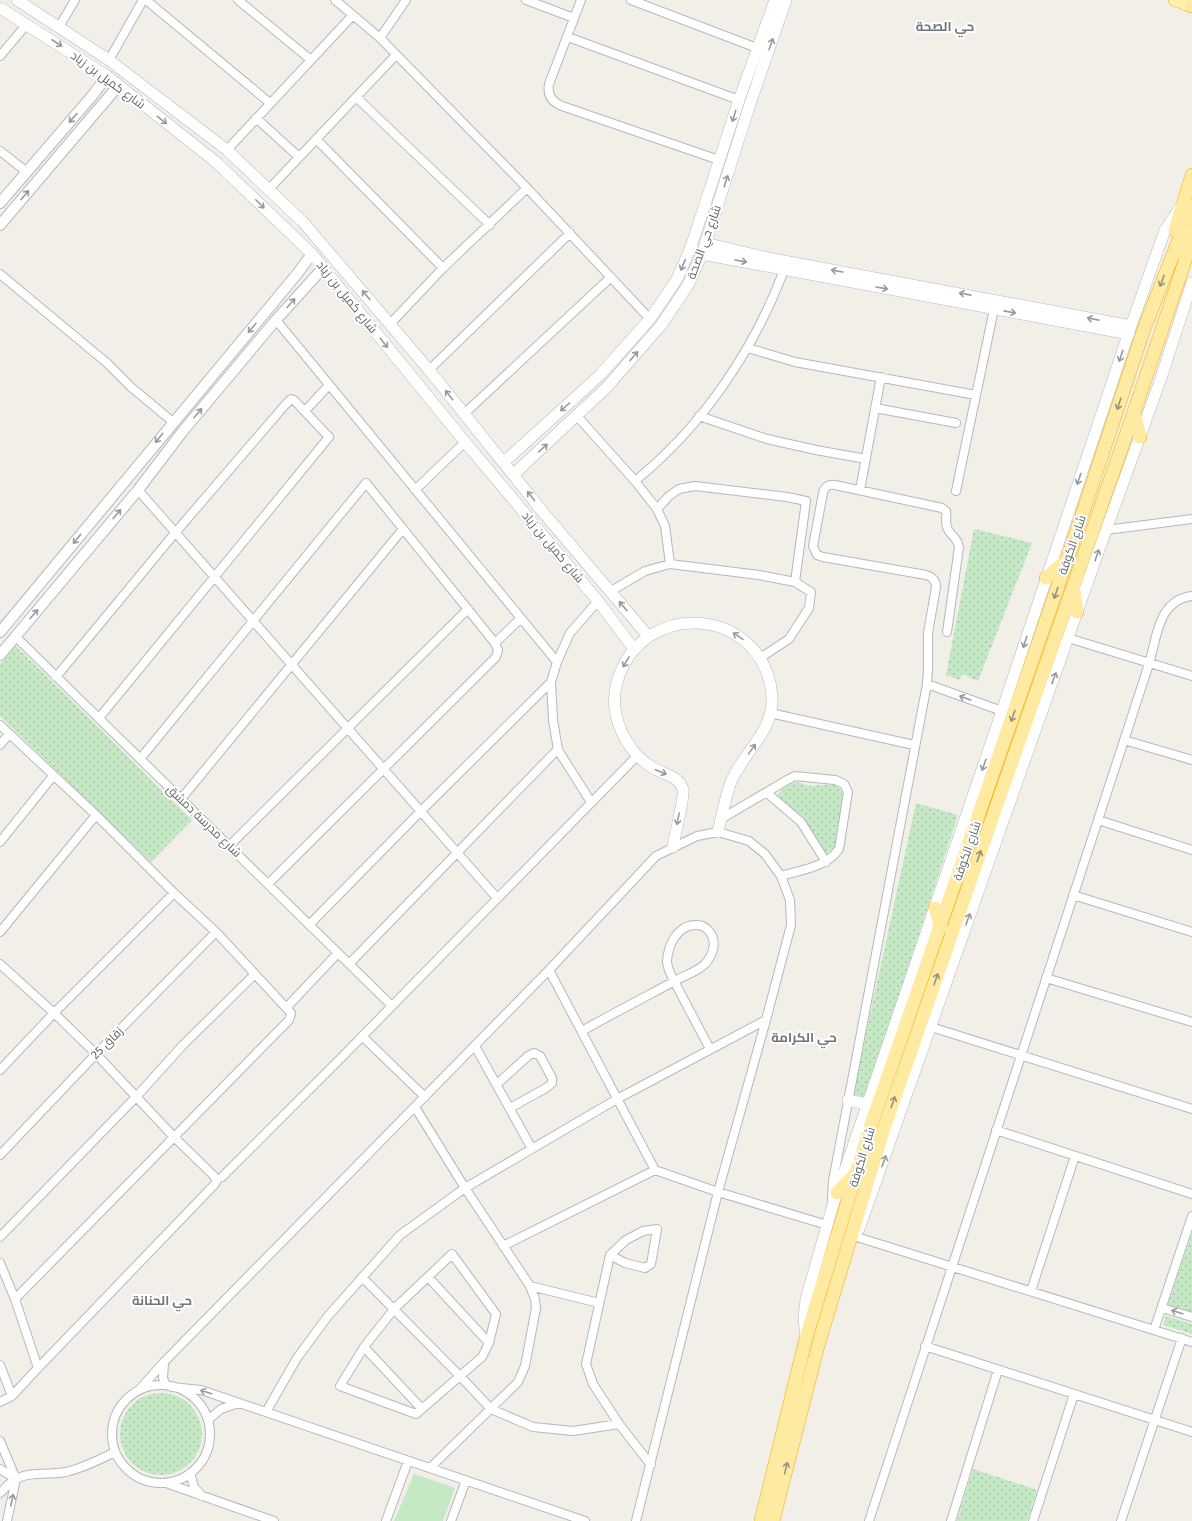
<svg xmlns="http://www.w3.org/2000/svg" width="1192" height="1521" font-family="'Fira Sans',Cairo,sans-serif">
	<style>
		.grass { fill: url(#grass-dots) }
		.green { fill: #c5e8c5 }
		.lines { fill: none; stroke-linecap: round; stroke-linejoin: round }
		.minor-casing { stroke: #b5b8bc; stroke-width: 10 }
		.tertiary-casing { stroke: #b5b8bc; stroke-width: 12 }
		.secondary-casing { stroke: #b6babf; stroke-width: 12 }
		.primary-casing { stroke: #f2c960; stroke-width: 14 }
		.trunk-casing { stroke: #f9ab00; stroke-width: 14 }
		.minor { stroke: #fff; stroke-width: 8 }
		.tertiary { stroke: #fff; stroke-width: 10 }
		.secondary { stroke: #fff; stroke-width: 11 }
		.primary { stroke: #fff2af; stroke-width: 12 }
		.trunk { stroke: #feeaa1; stroke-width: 13 }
		.oneway { stroke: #979a9d }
		.oneway2 { stroke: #97927c }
		.labels { text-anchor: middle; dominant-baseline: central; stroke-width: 4; stroke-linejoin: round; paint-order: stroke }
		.street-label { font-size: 12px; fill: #5f6368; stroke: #fff }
		.neighbourhood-label { font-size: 13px; font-weight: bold; fill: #70757a; stroke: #fff }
	</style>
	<defs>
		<pattern id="grass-dots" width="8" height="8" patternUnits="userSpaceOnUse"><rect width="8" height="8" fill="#c5e8c5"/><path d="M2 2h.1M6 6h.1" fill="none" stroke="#a3c0a4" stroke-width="1.8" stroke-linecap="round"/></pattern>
	</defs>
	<rect width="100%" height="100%" fill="#f1efe8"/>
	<!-- grass -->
	<path class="grass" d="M974 529 1032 543 978 681 962 674 960 680 946 675Z
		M15 645 192 820 151 862 0 716V664Z
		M797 782 810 786 834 784 840 788 843 796 835 848 826 854C814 832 798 813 777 797 781 789 788 784 797 782Z
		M916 803 958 815 865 1099 853 1094Z
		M1192 1233V1314L1167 1307Z
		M1166 1316 1192 1324V1334L1163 1325Z
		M120 1434a41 41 0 1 1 82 0a41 41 0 1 1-82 0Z
		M973 1469 1037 1490 1027 1521H957Z"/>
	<!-- green -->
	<path class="green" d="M414 1474 455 1488 443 1521H394Z"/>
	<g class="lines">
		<!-- minor casing -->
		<g class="minor-casing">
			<path id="minor" d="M146 0 270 103
				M238 0 311 60
				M335 0 380 38 527 188 650 319
				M526 0 574 18
				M581 0 549 84C547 95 552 102 562 106L719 160
				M631 0 757 48
				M59 27 75 0
				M568 37 739 100
				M380 38 406 0
				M0 56 27 24
				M109 60 143 0
				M356 97 490 225
				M256 118 299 157
				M316 139 443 268
				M227 150 353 15
				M0 151 27 172
				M269 189 396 55
				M0 274 107 363 131 387 173 422
				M276 320 557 662
				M390 324 443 268 527 188
				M748 348 795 362 976 395
				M429 370 570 233
				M875 408 956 423
				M305 411 329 385
				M464 414 611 277
				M577 416 635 481 657 509 665 526 670 564
				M699 416 767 439 816 450 866 459
				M635 481C702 427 754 350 784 270
				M138 490 497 898
				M415 490 465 442
				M860 490 881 377
				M956 491 994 309
				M657 509 669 496 679 489 695 486 787 497 806 501 795 582
				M1106 530 1192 519
				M611 591 645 571 670 564 759 575 795 582 811 592 809 608 789 639 760 658
				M15 636 392 1006
				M1068 638 1192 676
				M495 643 521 618
				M56 677 175 533 285 405 291 399 294 400 329 437 99 718
				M927 684 1002 711
				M770 713 914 745
				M0 725 96 815 174 893 216 932 291 1013 289 1020 15 1299
				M1124 740 1192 760
				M0 745 9 734
				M140 759 366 483 495 643 498 650 496 657 268 884
				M767 793 801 822 826 862
				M181 799 403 529
				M591 802 558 750 553 720 551 682 557 662 570 633 598 601
				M721 819 787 780 795 776 835 780 844 784 848 792 839 849C827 867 801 870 781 876
				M1098 820 1192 850
				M0 842 53 776
				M229 846 468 609
				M1073 895 1192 932
				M309 925 421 811 551 682
				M0 932 96 815
				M0 964 54 1013 96 1054 174 1137 213 1175 217 1180 215 1184 38 1368 12 1396 0 1402
				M349 964 558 749
				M549 970 655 1170 718 1192 827 1225
				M1046 978 1192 1022
				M287 1007 338 953
				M931 1027 1192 1109
				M582 1031C612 1014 643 998 673 982 683 976 697 972 705 964 714 954 718 939 707 929 704 926 701 925 696 925 678 925 668 944 667 961 667 968 671 975 674 981L710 1049
				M362 1036 425 1097
				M475 1046 532 1149
				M0 1070 54 1013 174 893
				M497 1084 528 1056 534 1053 540 1056 552 1078V1083L546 1088 510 1108
				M415 1107 465 1188 530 1286 535 1299 536 1308 525 1366 518 1382 430 1468
				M996 1130 1192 1194
				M0 1155 96 1054 216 932
				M222 1177 341 1058 637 756
				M832 1199 833 1181 927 684 928 669V633L936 587C936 581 933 577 926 575L823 557 817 555 813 546 823 493C824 487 829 484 835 485L942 508 946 511C947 516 945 522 947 527 949 535 958 537 959 547L947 632
				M0 1237 136 1097 183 1045 255 974
				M857 1237 1192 1342
				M503 1246 655 1170
				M452 1254 496 1314 489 1343 482 1357 416 1414 340 1386 364 1347 394 1309Z
				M610 1255 625 1263 645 1268 651 1264 657 1229 643 1231 626 1240 610 1255 586 1364 593 1384 619 1424 651 1465
				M0 1263 15 1299 38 1368
				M362 1277 460 1376 491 1409 533 1427 573 1431 619 1424
				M428 1277 489 1343
				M530 1286 599 1303
				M1031 1291 1075 1156
				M1162 1308 1192 1317
				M1154 1330 1192 1216
				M925 1346 1192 1432
				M364 1347 422 1409
				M164 1363 163 1378 166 1385
				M0 1365 12 1396
				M112 1434a49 49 0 1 1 98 0a49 49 0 1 1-98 0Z
				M172 1387 201 1390 585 1521
				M139 1390 164 1362 549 970 656 856 697 836 718 832 749 841 765 854 781 876 790 900 791 925 766 1020 718 1192 636 1521
				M266 1412 297 1358 328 1316 400 1235 465 1188 617 1099 766 1020
				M208 1420 221 1409 239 1403
				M0 1441 16 1479 7 1521
				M0 1469 16 1479
				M190 1473 194 1487 202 1496
				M166 1483 274 1521
				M0 1493C5 1489 10 1481 16 1479 31 1471 50 1475 66 1472 83 1468 99 1460 115 1452
				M386 1521 408 1461
				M451 1521 466 1480
				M869 1521 1149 664C1157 637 1158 600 1192 596
				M951 1521 998 1370
				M1033 1521 1074 1394
				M1121 1521 1182 1338"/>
		</g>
		<!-- tertiary casing -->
		<g class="tertiary-casing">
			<path id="tertiary" d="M0 203 92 96 107 76
				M0 225 118 86
				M0 632 297 274 312 254
				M0 655 138 490 183 431 276 320 323 268"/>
		</g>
		<!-- secondary casing -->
		<g class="secondary-casing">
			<path id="secondary" d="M17 0 109 60 227 150 303 222 429 370 542 511 648 636
				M0 8 107 76 216 162 312 254 465 442 598 601 634 649
				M705 243 768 258 1131 326
				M702 254 1129 334
				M504 462 600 375 650 319 677 279 691 247 739 100 775 0
				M514 474 607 387 662 324 688 285 702 254 750 104 786 0
				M673 847C674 837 685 797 683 790 679 775 664 775 653 768 625 751 608 714 617 682 642 596 765 607 772 696 774 732 743 752 731 782 725 798 722 815 718 832
				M848 1100 867 1104
				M859 1229 1106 530 1160 381 1192 283
				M806 1336 804 1319 806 1299 833 1205 1002 711 1131 326 1165 230 1181 206"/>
		</g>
		<!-- primary casing -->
		<g class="primary-casing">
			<path id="primary" d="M1175 0 1192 6"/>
		</g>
		<!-- trunk casing -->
		<g class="trunk-casing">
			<path id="trunk" d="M1191 6H1192
				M1175 230 1192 175
				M1134 412 1140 437
				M1046 578 1067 560
				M1073 586 1077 612
				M935 908 941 928
				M837 1193 855 1174
				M761 1521 806 1338 871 1125 1067 560 1144 329 1192 206
				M773 1521 819 1342 883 1131 1134 412 1185 261 1192 232"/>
		</g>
		<!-- minor -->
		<use href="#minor" class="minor"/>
		<!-- tertiary -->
		<use href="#tertiary" class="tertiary"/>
		<!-- secondary -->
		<use href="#secondary" class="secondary"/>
		<!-- primary -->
		<use href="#primary" class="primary"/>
		<!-- trunk -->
		<use href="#trunk" class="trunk"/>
	</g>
	<!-- one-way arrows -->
	<defs><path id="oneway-shaft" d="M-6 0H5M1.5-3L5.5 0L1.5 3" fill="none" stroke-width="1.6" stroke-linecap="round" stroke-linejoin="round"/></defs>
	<g class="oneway">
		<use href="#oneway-shaft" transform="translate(57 43) rotate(33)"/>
		<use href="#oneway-shaft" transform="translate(771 44) rotate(-71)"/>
		<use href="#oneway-shaft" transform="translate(734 116) rotate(108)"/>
		<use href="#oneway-shaft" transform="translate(73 118) rotate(131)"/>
		<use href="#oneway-shaft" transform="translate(162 120) rotate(38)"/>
		<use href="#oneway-shaft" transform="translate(726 181) rotate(-72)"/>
		<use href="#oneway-shaft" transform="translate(25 195) rotate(-49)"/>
		<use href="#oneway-shaft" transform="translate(260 204) rotate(45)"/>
		<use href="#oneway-shaft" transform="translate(741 261) rotate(10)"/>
		<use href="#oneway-shaft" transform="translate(683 265) rotate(113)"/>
		<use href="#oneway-shaft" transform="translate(837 271) rotate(-170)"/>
		<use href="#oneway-shaft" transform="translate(882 288) rotate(10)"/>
		<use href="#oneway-shaft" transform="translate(965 294) rotate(-169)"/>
		<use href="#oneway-shaft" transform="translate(366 295) rotate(-130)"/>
		<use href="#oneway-shaft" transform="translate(291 303) rotate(-48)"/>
		<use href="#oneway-shaft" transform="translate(1010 312) rotate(11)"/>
		<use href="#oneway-shaft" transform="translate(1093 319) rotate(-169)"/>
		<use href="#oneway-shaft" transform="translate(252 328) rotate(130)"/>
		<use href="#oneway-shaft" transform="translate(384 343) rotate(51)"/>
		<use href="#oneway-shaft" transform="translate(634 356) rotate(-49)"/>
		<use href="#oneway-shaft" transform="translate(1121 356) rotate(109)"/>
		<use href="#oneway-shaft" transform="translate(449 395) rotate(-128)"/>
		<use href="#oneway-shaft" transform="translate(565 407) rotate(138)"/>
		<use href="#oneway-shaft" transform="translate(198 413) rotate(-50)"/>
		<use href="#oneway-shaft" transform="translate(159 438) rotate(129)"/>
		<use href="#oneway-shaft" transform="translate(543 448) rotate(-42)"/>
		<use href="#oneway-shaft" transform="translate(1079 479) rotate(109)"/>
		<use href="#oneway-shaft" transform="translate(531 496) rotate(-128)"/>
		<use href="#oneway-shaft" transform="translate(117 514) rotate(-50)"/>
		<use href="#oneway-shaft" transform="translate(77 539) rotate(129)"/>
		<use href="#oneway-shaft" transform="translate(1097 555) rotate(-71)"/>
		<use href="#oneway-shaft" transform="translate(623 606) rotate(-130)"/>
		<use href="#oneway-shaft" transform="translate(34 614) rotate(-50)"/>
		<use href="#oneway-shaft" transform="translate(738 636) rotate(-146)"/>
		<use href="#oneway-shaft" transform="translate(1025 642) rotate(108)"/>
		<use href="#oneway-shaft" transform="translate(626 662) rotate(121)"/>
		<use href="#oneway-shaft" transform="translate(1054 678) rotate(-70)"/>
		<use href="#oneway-shaft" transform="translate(965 698) rotate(-160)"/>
		<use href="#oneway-shaft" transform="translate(752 749) rotate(-54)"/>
		<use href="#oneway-shaft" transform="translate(984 765) rotate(109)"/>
		<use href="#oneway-shaft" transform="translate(661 772) rotate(23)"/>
		<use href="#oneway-shaft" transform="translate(678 819) rotate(101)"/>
		<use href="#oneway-shaft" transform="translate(968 919) rotate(-70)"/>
		<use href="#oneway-shaft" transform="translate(884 1161) rotate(-70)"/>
		<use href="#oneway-shaft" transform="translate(1177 1312) rotate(-163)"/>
		<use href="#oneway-shaft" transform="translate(206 1392) rotate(-162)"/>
		<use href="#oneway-shaft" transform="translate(12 1500) rotate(-77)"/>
	</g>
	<g class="oneway2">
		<use href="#oneway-shaft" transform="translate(1162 281) rotate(110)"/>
		<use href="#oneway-shaft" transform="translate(1119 404) rotate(108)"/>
		<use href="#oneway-shaft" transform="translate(1056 593) rotate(109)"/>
		<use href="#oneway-shaft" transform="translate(1013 716) rotate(109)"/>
		<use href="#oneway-shaft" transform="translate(979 856) rotate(-71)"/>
		<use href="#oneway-shaft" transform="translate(936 979) rotate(-71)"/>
		<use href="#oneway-shaft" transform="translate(893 1102) rotate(-71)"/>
		<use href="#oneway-shaft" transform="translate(786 1468) rotate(-76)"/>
	</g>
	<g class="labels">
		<!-- street labels -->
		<g class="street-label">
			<text transform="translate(108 80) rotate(36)">شارع كميل بن زياد</text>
			<text transform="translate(704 242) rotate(-70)">شارع حي الصحة</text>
			<text transform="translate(347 297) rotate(51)">شارع كميل بن زياد</text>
			<text transform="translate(1072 545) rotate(-71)">شارع الكوفة</text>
			<text transform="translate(553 547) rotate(50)">شارع كميل بن زياد</text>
			<text transform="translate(204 821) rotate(44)">شارع مدرسة دمشق</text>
			<text transform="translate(967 851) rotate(-71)">شارع الكوفة</text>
			<text transform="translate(107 1043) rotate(-45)">زقاق 25</text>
			<text transform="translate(862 1157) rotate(-73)">شارع الكوفة</text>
		</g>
		<!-- neighbourhood labels -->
		<g class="neighbourhood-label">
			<text x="945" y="26">حي الصحة</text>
			<text x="804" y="1037">حي الكرامة</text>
			<text x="162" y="1300">حي الحنانة</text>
		</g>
	</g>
</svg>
